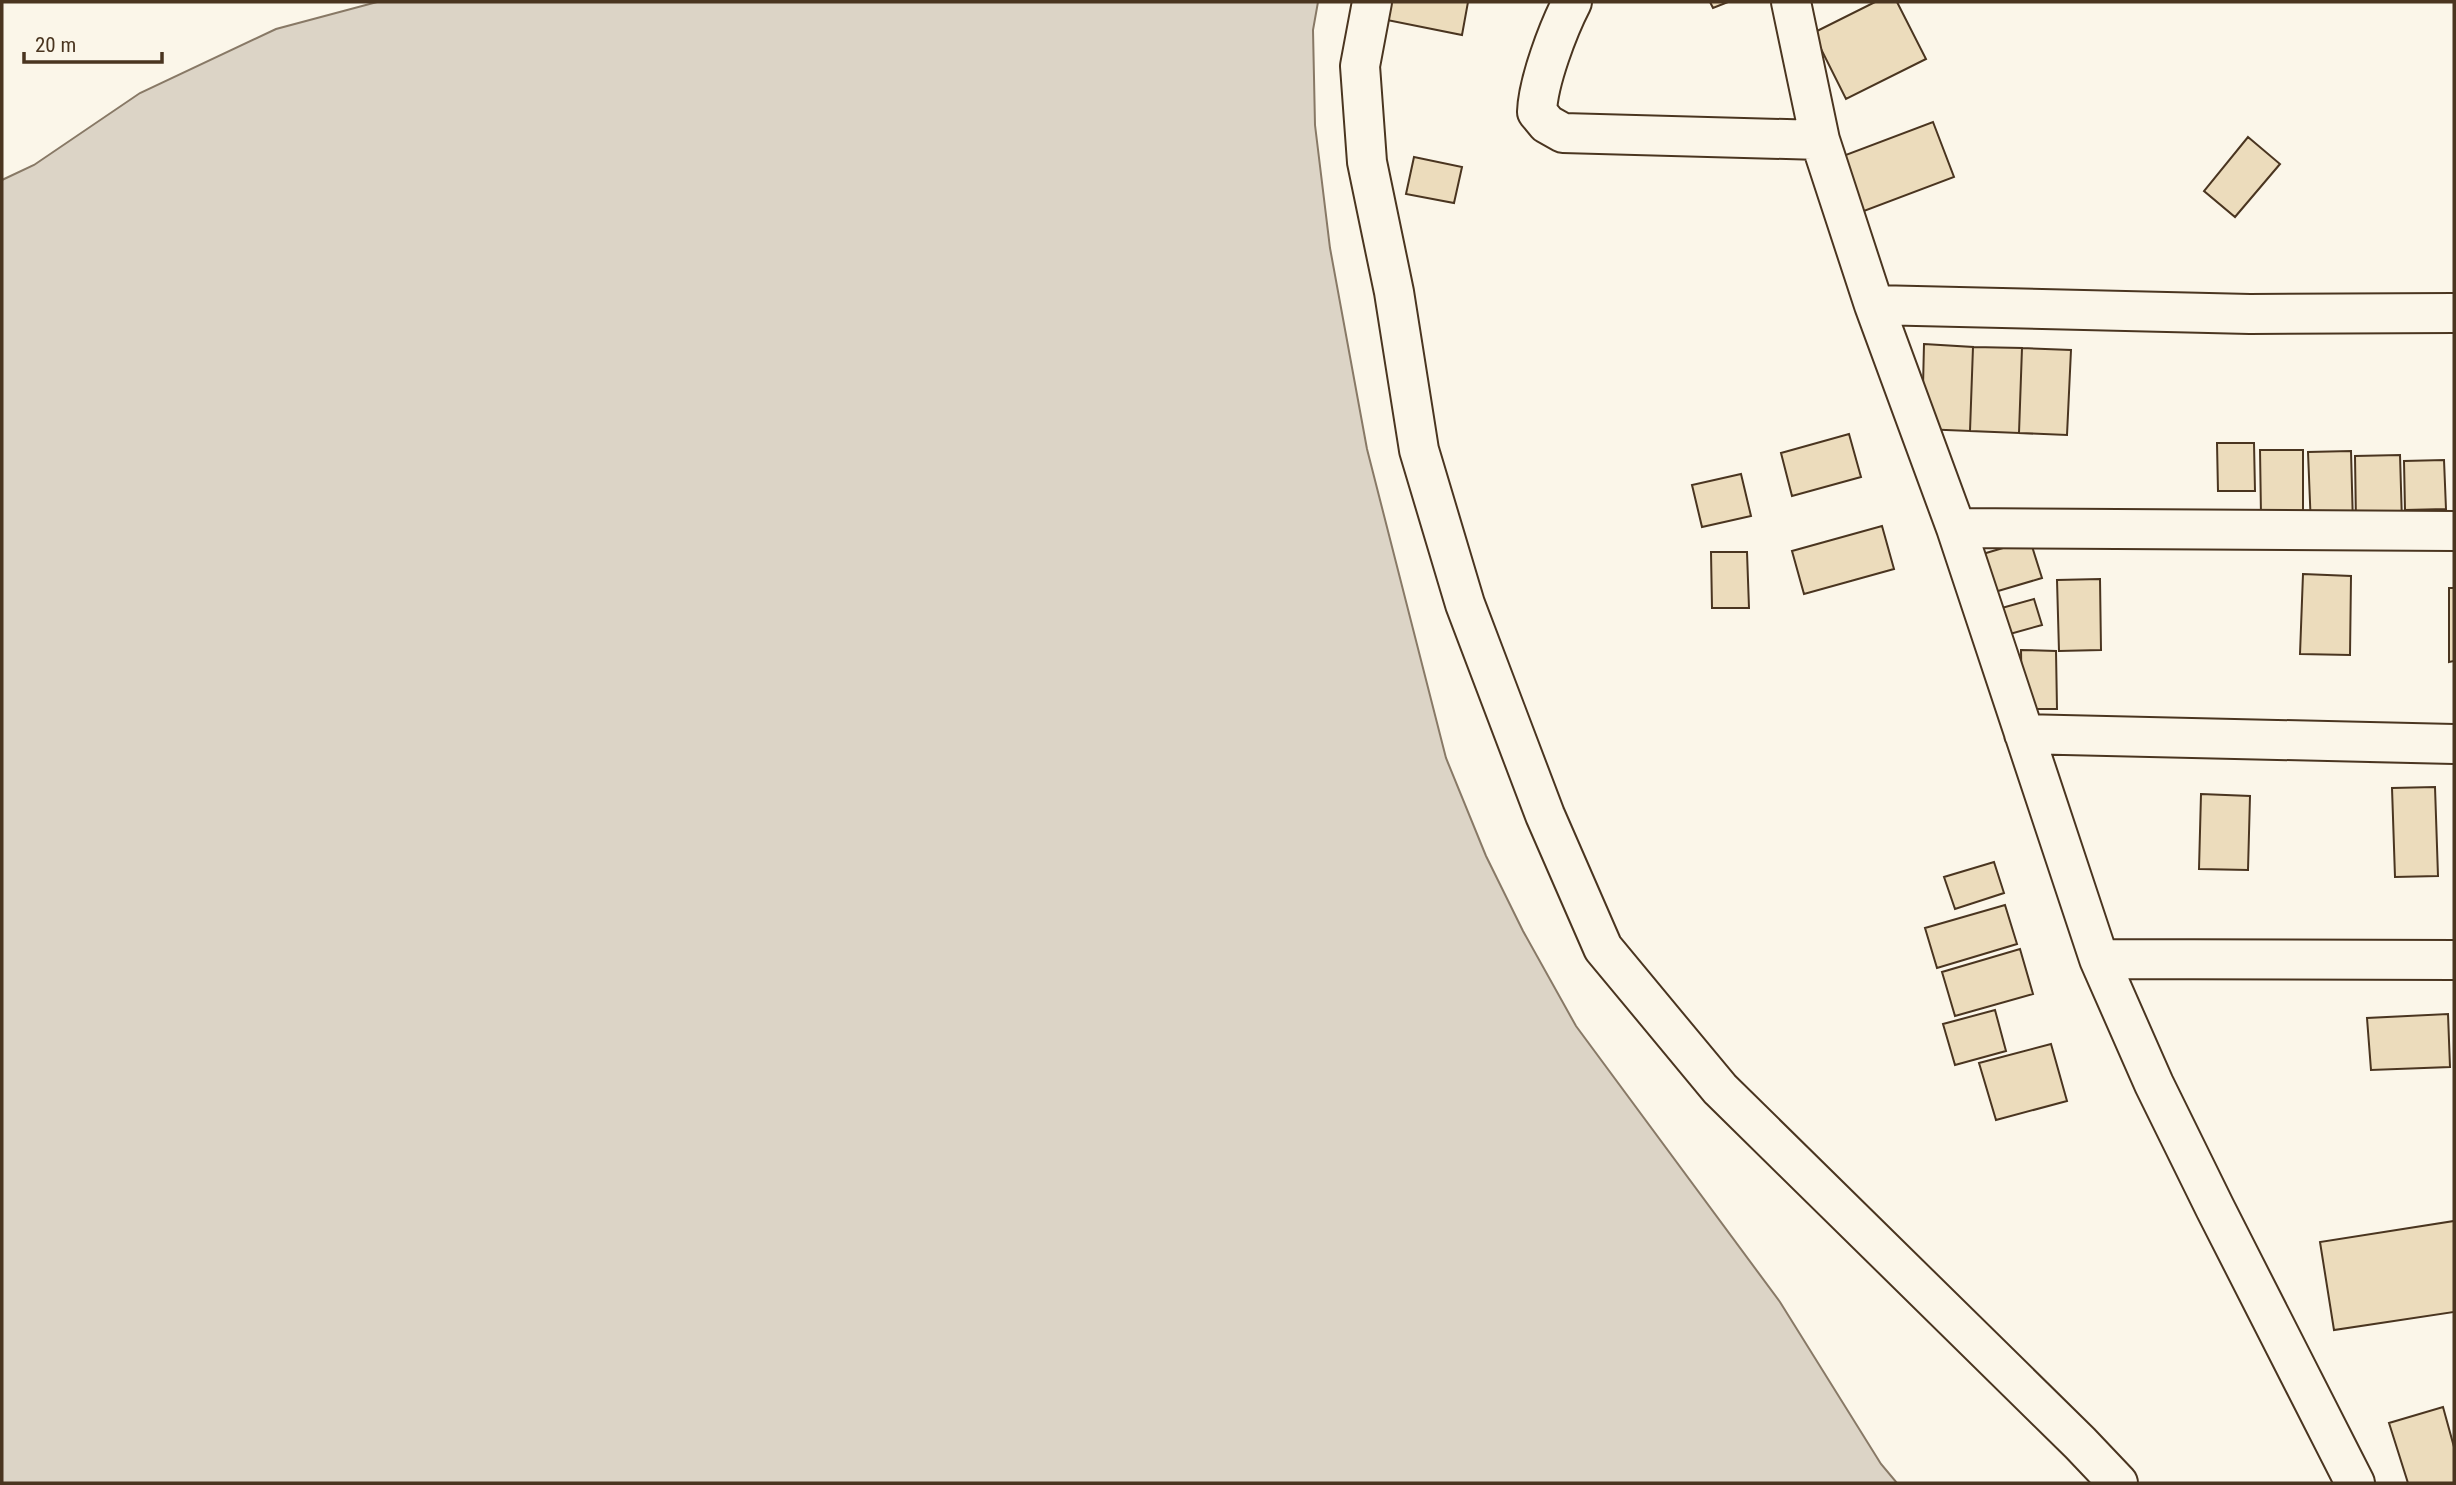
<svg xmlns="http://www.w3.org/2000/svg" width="2456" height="1485" font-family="'Roboto Condensed',sans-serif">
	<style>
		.water { fill: #dcd4c6; stroke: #887966; stroke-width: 2 }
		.building { fill: #ecdcbc; stroke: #4a3520; stroke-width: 2 }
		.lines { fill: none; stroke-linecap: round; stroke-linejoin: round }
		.minor-casing { stroke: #4a3520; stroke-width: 42 }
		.tertiary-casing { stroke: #4a3520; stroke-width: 42 }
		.minor { stroke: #fbf6e9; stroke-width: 38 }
		.tertiary { stroke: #fbf6e9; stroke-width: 38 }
	</style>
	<rect width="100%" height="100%" fill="#fbf6e9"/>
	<!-- water -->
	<path class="water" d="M377 2H1318L1313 30 1315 125 1330 248 1367 449 1446 758 1486 856 1523 931 1576 1026 1780 1302 1881 1464 1897 1483H2V180L34 165 140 93 276 29Z"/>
	<!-- building -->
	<path class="building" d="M1390 2H1468L1462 35 1387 20Z
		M1710 2H1728L1713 8Z
		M1875 2H1897L1926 59 1846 99 1813 33Z
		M1933 122 1954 177 1856 214 1835 159Z
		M2248 137 2280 164 2235 217 2204 191Z
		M1414 157 1462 167 1454 203 1406 194Z
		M1924 344 1973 347 1970 431 1922 429Z
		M1973 347 2022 348 2019 433 1970 431Z
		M2022 348 2071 350 2067 435 2019 433Z
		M1849 434 1861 477 1792 496 1781 453Z
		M2217 443H2254L2255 491H2218Z
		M2260 450H2303V517L2261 516Z
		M2351 451 2353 525 2311 527 2308 452Z
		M2400 455 2402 522 2356 523 2355 456Z
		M2444 460 2446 509 2405 510 2404 461Z
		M1741 474 1751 516 1702 527 1692 485Z
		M1882 526 1894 569 1804 594 1792 551Z
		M2030 540 2042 578 1988 594 1976 556Z
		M1711 552H1747L1749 608H1712Z
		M2303 574 2351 576 2350 655 2300 654Z
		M2100 579 2101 650 2059 651 2057 580Z
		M2449 588H2454V661L2449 662Z
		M2034 599 2042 625 1999 637 1991 611Z
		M2021 650 2056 651 2057 709H2022Z
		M2435 787 2438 876 2395 877 2392 788Z
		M2201 794 2250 796 2248 870 2199 869Z
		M1994 862 2004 893 1955 909 1944 877Z
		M2005 905 2017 944 1937 968 1925 928Z
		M2020 949 2033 994 1955 1016 1942 972Z
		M1995 1010 2006 1051 1955 1065 1943 1024Z
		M2448 1014 2450 1067 2371 1070 2367 1018Z
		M2051 1044 2067 1101 1996 1120 1979 1063Z
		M2454 1221V1312L2334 1330 2320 1242Z
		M2443 1407 2454 1447V1483H2408L2389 1423Z"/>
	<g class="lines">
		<!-- minor casing -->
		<g class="minor-casing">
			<path id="minor" d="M1572 2C1558 29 1538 82 1537 112L1547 124 1563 133 1820 140
				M1791 2 1820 140 1874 305 1956 528 2099 959 2154 1084 2215 1208 2355 1483
				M1874 305 2250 314 2454 313
				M1956 528 2454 531
				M2024 734 2454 744
				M2099 959 2454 960"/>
		</g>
		<!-- tertiary casing -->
		<g class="tertiary-casing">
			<path id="tertiary" d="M1372 2 1360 66 1367 162 1394 292 1419 450 1465 604 1545 815 1603 948 1720 1089 2080 1443 2118 1483"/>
		</g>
		<!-- minor -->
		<use href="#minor" class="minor"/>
		<!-- tertiary -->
		<use href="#tertiary" class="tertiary"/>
	</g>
	<!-- border -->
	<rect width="2456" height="1485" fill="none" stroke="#4a3520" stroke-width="7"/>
	<!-- scale -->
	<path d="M24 52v10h138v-10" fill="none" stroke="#4a3520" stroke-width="3.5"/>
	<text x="35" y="52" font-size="21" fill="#4a3520" stroke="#fbf6e9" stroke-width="5" paint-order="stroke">20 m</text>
</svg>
